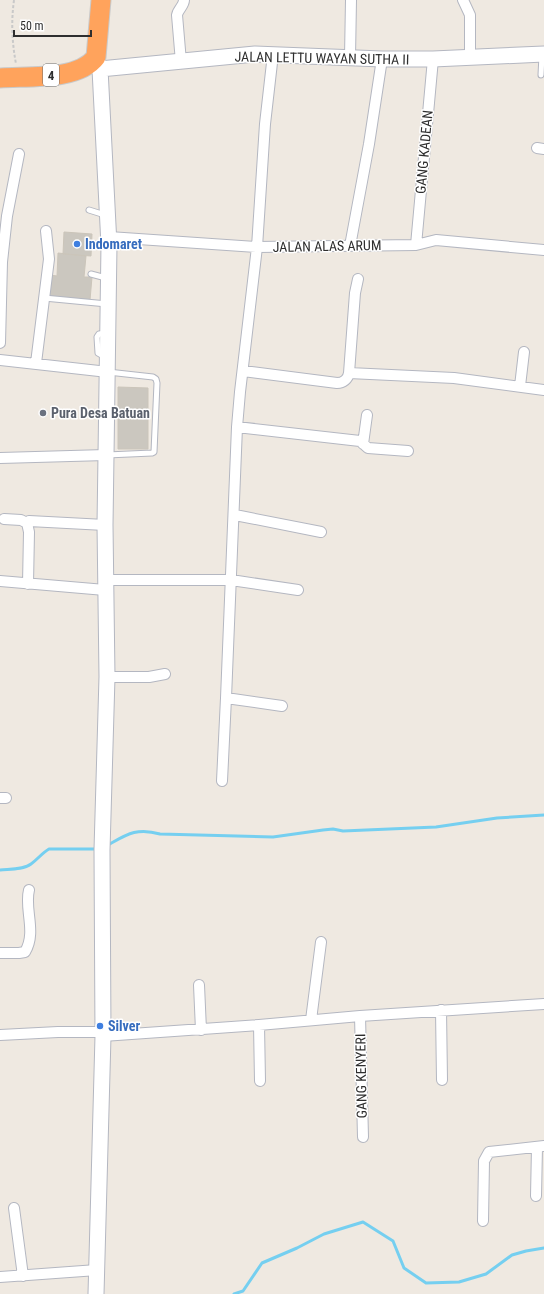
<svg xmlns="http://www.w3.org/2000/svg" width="544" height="1294" font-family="'Roboto Condensed',sans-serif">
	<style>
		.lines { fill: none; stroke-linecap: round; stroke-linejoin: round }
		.stream { stroke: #75cff0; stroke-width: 3 }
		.building { fill: #cbc7bf; stroke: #cbc5ba }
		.lane-casing { stroke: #b4b7c1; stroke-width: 7 }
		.street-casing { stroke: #b4b7c1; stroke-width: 12 }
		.secondary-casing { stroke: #b4b7c1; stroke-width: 17 }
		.highway-casing { stroke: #c9c9c9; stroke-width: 21 }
		.path { stroke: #c9c9c9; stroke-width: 2; stroke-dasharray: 3 2; stroke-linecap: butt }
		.lane { stroke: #fff; stroke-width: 5 }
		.street { stroke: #fff; stroke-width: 10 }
		.secondary { stroke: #fff; stroke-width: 15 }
		.highway { stroke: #ffa35c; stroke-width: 19 }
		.shop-dot { fill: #3f7fe0; stroke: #fff; stroke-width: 1.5 }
		.worship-dot { fill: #6b7280; stroke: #fff; stroke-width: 1.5 }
		.labels { text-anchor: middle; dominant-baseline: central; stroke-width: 3; stroke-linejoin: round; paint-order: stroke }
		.shield { fill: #fff; stroke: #6d6d6d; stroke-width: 1 }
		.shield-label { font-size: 13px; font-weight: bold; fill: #2e2e2e }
		.street-label { font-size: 14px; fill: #2e2e2e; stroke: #fff }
		.shop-label { font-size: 14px; font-weight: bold; fill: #366cbe; stroke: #fff; text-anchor: start }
		.worship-label { font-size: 14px; font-weight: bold; fill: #5b616d; stroke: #fff; text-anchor: start }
	</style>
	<rect width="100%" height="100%" fill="#efe9e1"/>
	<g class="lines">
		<!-- stream -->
		<path class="stream" d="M106 846C126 835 136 827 160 834L273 837 323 830 333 829 343 831 436 827 497 818 544 815
			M0 870C10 869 23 870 31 864 38 859 42 853 49 849H98
			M234 1294 243 1291 262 1263 297 1248 324 1234 363 1222 393 1241 404 1268 426 1283 459 1282 486 1274 512 1255 526 1251 544 1248"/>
	</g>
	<!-- building -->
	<path class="building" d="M64 232 92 234 91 256 63 254Z
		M58 253 86 256 84 277H92L90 300 49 296 50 275 57 276Z
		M118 387 148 388V449H118Z"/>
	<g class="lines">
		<!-- lane casing -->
		<g class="lane-casing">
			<path id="lane" d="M541 75 542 55
				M89 210 105 215
				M96 244 108 245
				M91 274 106 278
				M44 298 107 304
				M105 357 98 353 97 337 99 334 106 333
				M107 455 152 453 154 452 157 383 156 379 153 377 108 372"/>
		</g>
		<!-- street casing -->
		<g class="street-casing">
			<path id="street" d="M463 0 470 15V57
				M350 57 351 0
				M181 62 177 15C178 9 184 6 184 0
				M537 148 544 149
				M109 237 257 247 416 245 436 240 544 250
				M416 245 433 59
				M350 246 369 144 382 59
				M0 343 2 262 7 216 19 154
				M0 360 108 372
				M36 363 49 259 46 231
				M243 371 337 383C343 383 348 379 349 373L355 293 358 279
				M349 373 454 378 544 390
				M520 386 524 352
				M237 427 360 441 368 448 408 451
				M363 444 367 415
				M0 458 106 455
				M235 515 321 532
				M4 519 21 520 27 523 29 532 28 584
				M27 523 29 521 105 525
				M105 580H231L298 590
				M0 581 105 590
				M107 677H149L165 674
				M226 698 282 706
				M222 781 226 698 237 427 240 392 257 247 265 124 273 54
				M0 798H6
				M0 953H19L25 952C37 932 24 909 29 890
				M199 985 201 1030
				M441 1010 442 1080
				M360 1016 363 1137
				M311 1020 321 942
				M259 1025 260 1081
				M0 1035 58 1032H103
				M103 1036 259 1025 360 1016 544 1004
				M536 1196 537 1147
				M14 1208 23 1276
				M483 1221 484 1161 489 1152 544 1146
				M0 1277 97 1270"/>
		</g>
		<!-- secondary casing -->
		<g class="secondary-casing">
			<path id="secondary" d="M96 57 100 69 109 245 105 525 107 677 102 850 103 1036 96 1294
				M100 69 255 54 382 59H433L544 54"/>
		</g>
		<!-- highway casing -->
		<g class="highway-casing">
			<path id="highway" d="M0 78C28 76 78 81 96 57L101 0"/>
		</g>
		<!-- path -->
		<path class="path" d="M14 0C11 22 12 42 16 64"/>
		<!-- lane -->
		<use href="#lane" class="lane"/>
		<!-- street -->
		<use href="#street" class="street"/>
		<!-- secondary -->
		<use href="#secondary" class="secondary"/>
		<!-- highway -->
		<use href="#highway" class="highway"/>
	</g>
	<!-- markers -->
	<g class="shop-dot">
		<circle cx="77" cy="244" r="4"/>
		<circle cx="100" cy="1026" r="4"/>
	</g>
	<circle class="worship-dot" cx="43" cy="413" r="4"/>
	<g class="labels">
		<!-- shield labels -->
		<rect class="shield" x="43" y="64" width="16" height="22" rx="3"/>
		<g class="shield-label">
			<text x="51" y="75">4</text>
		</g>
		<!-- street labels -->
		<g class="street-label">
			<text transform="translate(322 58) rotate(1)">JALAN LETTU WAYAN SUTHA II</text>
			<text transform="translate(424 152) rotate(-85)">GANG KADEAN</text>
			<text transform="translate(327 246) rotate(-1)">JALAN ALAS ARUM</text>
			<text transform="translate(361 1076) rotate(-91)">GANG KENYERI</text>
		</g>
		<!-- shop labels -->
		<g class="shop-label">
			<text x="85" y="244">Indomaret</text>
			<text x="108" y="1026">Silver</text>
		</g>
		<!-- worship labels -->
		<g class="worship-label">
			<text x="51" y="413">Pura Desa Batuan</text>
		</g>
	</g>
	<!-- scale -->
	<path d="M14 30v6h77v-6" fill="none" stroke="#2e2e2e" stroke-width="2"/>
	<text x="20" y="30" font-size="12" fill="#2e2e2e" stroke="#ffffff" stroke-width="3" paint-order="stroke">50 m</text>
</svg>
